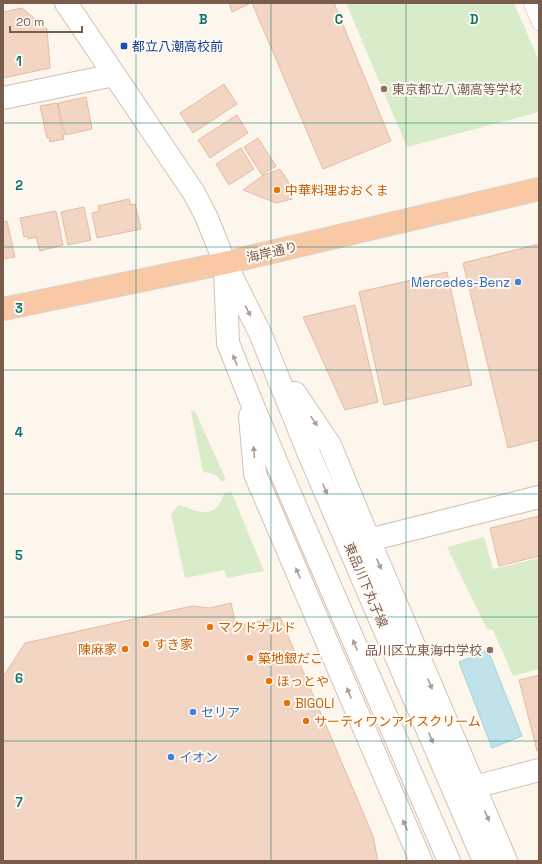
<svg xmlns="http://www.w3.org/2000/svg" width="542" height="864" font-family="'Space Grotesk','Noto Sans JP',sans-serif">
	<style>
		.green { fill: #d8ecc9 }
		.water { fill: #bfe3e8; stroke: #a5d3da }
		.building { fill: #f3d5c3; stroke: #e6bba3 }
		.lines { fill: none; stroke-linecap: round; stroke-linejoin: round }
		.service-casing { stroke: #d1beb0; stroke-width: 14 }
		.minor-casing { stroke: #d1beb0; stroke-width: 24 }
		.secondary-casing { stroke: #d6c0b0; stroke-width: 24 }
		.trunk-casing { stroke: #dad1cd; stroke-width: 24 }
		.service { stroke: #fff; stroke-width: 13 }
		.minor { stroke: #fff; stroke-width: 22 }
		.secondary { stroke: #fff; stroke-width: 22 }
		.trunk { stroke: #f9c8a4; stroke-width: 22 }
		.oneway { fill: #af9d94 }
		.grid { fill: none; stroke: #0f766e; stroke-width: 1; stroke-opacity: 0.55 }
		.transit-dot { fill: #1a4fb4; stroke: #fffaf3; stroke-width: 1.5 }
		.education-dot { fill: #8d6e63; stroke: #fffaf3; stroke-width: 1.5 }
		.food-dot { fill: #e8710a; stroke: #fffaf3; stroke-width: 1.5 }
		.shop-dot { fill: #3f7fe0; stroke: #fffaf3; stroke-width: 1.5 }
		.labels { text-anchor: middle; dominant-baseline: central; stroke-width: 4; stroke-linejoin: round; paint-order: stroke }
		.transit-label { font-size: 13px; fill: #164399; stroke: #fffaf3; text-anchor: start }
		.education-label { font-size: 13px; fill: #785e54; stroke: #fffaf3; text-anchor: start }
		.food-label { font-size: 13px; fill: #c56008; stroke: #fffaf3; text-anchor: start }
		.street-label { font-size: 13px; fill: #7a5c4d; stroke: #fffaf3 }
		.shop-label { font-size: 13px; fill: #366cbe; stroke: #fffaf3; text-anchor: start }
		.grid-label { font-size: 13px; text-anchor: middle; font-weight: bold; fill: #0f766e; stroke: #fffaf3; stroke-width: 4; stroke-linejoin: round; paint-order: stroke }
	</style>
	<rect width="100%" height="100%" fill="#fdf6ec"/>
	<!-- green -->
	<path class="green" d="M346 3H514L539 61V112L407 147Z
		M191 411H195L226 480 222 482C217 474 212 473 203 472Z
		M231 491 264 571 227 578 224 570 185 578 171 514 179 505C199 512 215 521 224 494Z
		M484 537 493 569 539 558V669L513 676 493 630 487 629 447 547Z"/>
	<!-- water -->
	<path class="water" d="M488 650 522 736 492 748 459 662Z"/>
	<!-- building -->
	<path class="building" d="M229 3H251L232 12Z
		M252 3H334L391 141 323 169Z
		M22 8 47 29 50 68 3 78V12Z
		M224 84 237 104 193 133 180 113Z
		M86 97 92 129 65 135 58 103Z
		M57 103 64 139 50 142 49 137 47 138 40 106Z
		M237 115 248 133 210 158 198 140Z
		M258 138 276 166 262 175 244 147Z
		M241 148 254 169 229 185 216 164Z
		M280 169 288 181 292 199 276 203 243 190 262 176Z
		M129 199 131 205 135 204 141 229 97 238 92 213 99 211 98 206Z
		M84 207 91 240 68 245 61 212Z
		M56 211 63 245 40 251 36 237 28 239 27 236 24 237 20 218Z
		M3 221H7L15 257 3 259Z
		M539 244V440L508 448 463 263Z
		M447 272 472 385 384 405 359 292Z
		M355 305 378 402 345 410 303 317Z
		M539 516V556L499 566 490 528Z
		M231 603 236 626 280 617 373 836 378 861H3V677L25 643 192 606 210 608Z
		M539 675V751H537L519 680Z"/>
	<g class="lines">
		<!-- service casing -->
		<g class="service-casing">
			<path id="service" d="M530 3 539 24"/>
		</g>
		<!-- minor casing -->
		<g class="minor-casing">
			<path id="minor" d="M3 98 114 75
				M369 540 539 497
				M474 787 539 770"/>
		</g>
		<!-- secondary casing -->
		<g class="secondary-casing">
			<path id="secondary" d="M66 3 194 193 206 216 225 263 260 333 309 454 484 861
				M225 271 228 343 249 396 278 466 449 861
				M295 393 330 445 369 540 506 861
				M250 416 255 474 421 861"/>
		</g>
		<!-- trunk casing -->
		<g class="trunk-casing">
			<path id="trunk" d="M3 309 225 263 539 189"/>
		</g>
		<!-- service -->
		<use href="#service" class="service"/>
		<!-- minor -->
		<use href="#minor" class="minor"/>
		<!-- secondary -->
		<use href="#secondary" class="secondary"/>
		<!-- trunk -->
		<use href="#trunk" class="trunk"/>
	</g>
	<!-- one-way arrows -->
	<defs><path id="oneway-solid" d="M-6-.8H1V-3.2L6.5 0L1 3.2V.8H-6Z"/></defs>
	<g class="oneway">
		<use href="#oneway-solid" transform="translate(248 311) rotate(63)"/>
		<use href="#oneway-solid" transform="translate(235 360) rotate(-111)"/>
		<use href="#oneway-solid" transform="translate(314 421) rotate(56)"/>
		<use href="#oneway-solid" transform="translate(254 452) rotate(-95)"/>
		<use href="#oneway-solid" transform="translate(325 489) rotate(67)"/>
		<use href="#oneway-solid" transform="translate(379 564) rotate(67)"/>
		<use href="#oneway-solid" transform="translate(298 573) rotate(-113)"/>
		<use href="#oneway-solid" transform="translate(355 645) rotate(-113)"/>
		<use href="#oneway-solid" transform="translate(430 684) rotate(67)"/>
		<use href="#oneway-solid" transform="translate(349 693) rotate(-113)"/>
		<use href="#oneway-solid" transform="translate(431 738) rotate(67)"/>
		<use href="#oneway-solid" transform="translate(487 816) rotate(66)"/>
		<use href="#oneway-solid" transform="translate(405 825) rotate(-113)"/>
	</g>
	<!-- grid -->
	<path class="grid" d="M136 3V861M271 3V861M406 3V861M3 123H539M3 247H539M3 370H539M3 494H539M3 617H539M3 741H539"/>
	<!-- markers -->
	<rect class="transit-dot" x="120" y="42" width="8" height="8" rx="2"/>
	<g class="education-dot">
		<circle cx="384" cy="89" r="4"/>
		<circle cx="490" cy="650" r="4"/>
	</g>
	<g class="food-dot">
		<circle cx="277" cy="190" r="4"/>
		<circle cx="210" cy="627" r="4"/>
		<circle cx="146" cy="644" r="4"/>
		<circle cx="125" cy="649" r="4"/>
		<circle cx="250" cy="658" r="4"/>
		<circle cx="269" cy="681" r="4"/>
		<circle cx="287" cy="703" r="4"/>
		<circle cx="306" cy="721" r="4"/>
	</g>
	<g class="shop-dot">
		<circle cx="518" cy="282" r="4"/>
		<circle cx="193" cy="712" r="4"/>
		<circle cx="171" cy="757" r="4"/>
	</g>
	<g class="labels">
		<!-- transit labels -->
		<g class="transit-label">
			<text x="132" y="46">都立八潮高校前</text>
		</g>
		<!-- education labels -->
		<g class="education-label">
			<text x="392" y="89">東京都立八潮高等学校</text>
			<text x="482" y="650" text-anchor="end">品川区立東海中学校</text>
		</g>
		<!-- food labels -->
		<g class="food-label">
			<text x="285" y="190">中華料理おおくま</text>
			<text x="218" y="627">マクドナルド</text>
			<text x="154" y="644">すき家</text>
			<text x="117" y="649" text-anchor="end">陳麻家</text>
			<text x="258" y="658">築地銀だこ</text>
			<text x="277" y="681">ほっとや</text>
			<text x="295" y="703">BIGOLI</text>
			<text x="314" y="721">サーティワンアイスクリーム</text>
		</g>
		<!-- street labels -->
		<g class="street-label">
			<text transform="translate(272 252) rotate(-13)">海岸通り</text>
			<text transform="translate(366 585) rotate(67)">東品川下丸子線</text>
		</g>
		<!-- shop labels -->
		<g class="shop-label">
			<text x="510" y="282" text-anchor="end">Mercedes-Benz</text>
			<text x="201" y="712">セリア</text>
			<text x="179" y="757">イオン</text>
		</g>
	</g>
	<g class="grid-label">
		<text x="203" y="24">B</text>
		<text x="339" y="24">C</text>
		<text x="474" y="24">D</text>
		<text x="19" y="66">1</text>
		<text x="19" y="190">2</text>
		<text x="19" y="313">3</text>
		<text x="19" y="437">4</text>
		<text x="19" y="560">5</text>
		<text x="19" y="683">6</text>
		<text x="19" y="807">7</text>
	</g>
	<!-- border -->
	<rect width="542" height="864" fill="none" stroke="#7a5c4d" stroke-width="8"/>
	<!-- scale -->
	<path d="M10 26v6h72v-6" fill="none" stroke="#7a5c4d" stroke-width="2"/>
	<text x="16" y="26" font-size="12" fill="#7a5c4d" stroke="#fffaf3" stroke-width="3" paint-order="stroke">20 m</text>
</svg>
